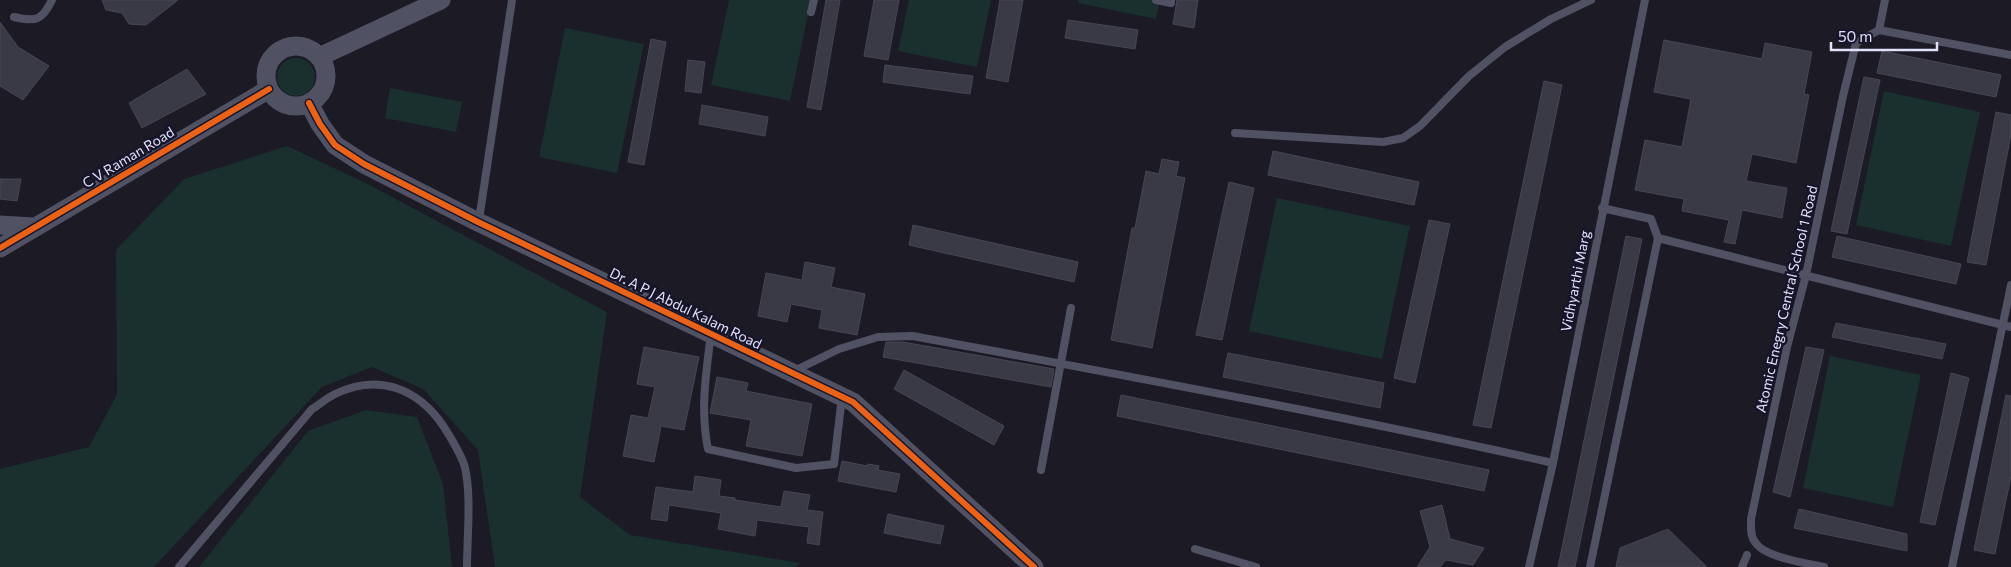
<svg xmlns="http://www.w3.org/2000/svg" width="2011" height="567" font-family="Commissioner,sans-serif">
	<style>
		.green { fill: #19302f }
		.building { fill: #3a3946; stroke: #474656 }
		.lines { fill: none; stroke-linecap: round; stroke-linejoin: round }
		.service { stroke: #515164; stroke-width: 8 }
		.tertiary { stroke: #515164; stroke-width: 19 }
		.cycleway-casing { stroke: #17152a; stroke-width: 9 }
		.cycleway { stroke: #ea6118; stroke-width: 6 }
		.labels { text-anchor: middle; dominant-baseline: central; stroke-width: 5; stroke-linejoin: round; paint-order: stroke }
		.street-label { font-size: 14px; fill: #e2e1fb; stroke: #17152a }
	</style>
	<rect width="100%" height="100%" fill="#1b1a25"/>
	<!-- green -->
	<path class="green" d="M729 0H811L790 101 711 85Z
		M909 0H991L977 67 898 51Z
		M1078 0H1160L1156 19 1078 3Z
		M565 28 644 44 617 173 539 157Z
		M277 77a19 19 0 1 1 38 0a19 19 0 1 1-38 0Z
		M390 88 462 102 456 132 385 118Z
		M1884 91 1980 112 1951 246 1856 225Z
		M287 146 366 183 607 312 580 497 630 535 800 563 796 567H495L478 450 423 389 372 367 322 387 154 567H0V469L89 447 117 394 116 250 184 179Z
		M1277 198 1410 226 1382 359 1249 331Z
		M1830 356 1921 375 1893 507 1803 488Z
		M366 410 417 417 443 484 452 567H199L308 431Z"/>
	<!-- building -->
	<path class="building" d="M102 0H178L146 25 129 24 122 13 106 10Z
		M826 0H840L821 110 807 107Z
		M874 0H899L888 60 864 56Z
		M1000 0H1023L1008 82 986 78Z
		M1177 0H1198L1194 28 1173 24Z
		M1068 20 1138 30 1135 49 1065 38Z
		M0 22 18 47 49 66 23 100 0 86Z
		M651 39 666 42 644 165 628 162Z
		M1664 40 1762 59 1765 43 1812 52 1804 94 1809 95 1796 163 1752 154 1746 181 1787 188 1782 218 1742 210 1735 244 1724 242 1729 220 1682 211 1684 199 1635 190 1645 140 1682 147 1691 99 1654 92Z
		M1882 51 2001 75 1996 97 1877 73Z
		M688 60 705 62 701 93 685 91Z
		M885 65 973 76 970 94 883 82Z
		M187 69 206 94 142 128 129 103Z
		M1864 77 1880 80 1847 234 1831 231Z
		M1544 81 1562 85 1491 428 1473 425Z
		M702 105 768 117 765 136 699 124Z
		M1996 112 2011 115V134L1986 265 1967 262Z
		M1273 151 1419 182 1414 205 1268 175Z
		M1162 159 1179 162 1176 176 1185 178 1152 348 1111 340 1132 228H1135L1146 171 1159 174Z
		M0 179H21L17 201 0 199Z
		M1229 182 1254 188 1222 340 1196 335Z
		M1429 220 1450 224 1415 383 1394 378Z
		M913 225 1078 262 1074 282 909 245Z
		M1626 236 1642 239 1575 567H1558Z
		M1837 236 1961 264 1956 284 1832 257Z
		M805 262 835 268 831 287 865 294 857 335 819 328 822 310 791 304 787 322 758 316 766 273 802 280Z
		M1836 323 1946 344 1942 359 1832 337Z
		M886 342H903L1054 369 1051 387 883 357Z
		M644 347 699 357 684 430 661 426 654 462 623 456 631 415 648 418 655 387 637 384Z
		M1806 347 1824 350 1790 497 1773 492Z
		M1228 353 1384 383 1380 408 1223 377Z
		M904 370 1004 426 994 445 894 389Z
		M1951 373 1969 378 1935 525 1920 522Z
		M717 377 748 383 746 391 812 404 802 456 746 446 751 420 710 413Z
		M1121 395 1489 470 1484 491 1117 416Z
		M2006 395 2011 396V476L1995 554 1974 550Z
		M842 461 867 466 868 464 879 466 878 470 900 474 896 492 838 481Z
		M695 476 721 480 719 496 735 498V500L781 507 784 491 810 495 807 510 823 512 819 545 807 543 809 527 757 520 755 536 718 529 721 513 669 505 667 521 651 519 656 487 693 492Z
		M1442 505 1450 539 1484 548 1473 565 1446 560 1440 567H1417L1430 547 1420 511Z
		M1799 509 1907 534V551L1794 528Z
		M888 514 944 526 940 544 884 533Z
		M1668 529 1707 567H1616L1620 548Z"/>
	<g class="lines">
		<!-- service -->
		<path class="service" d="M1156 0 1171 3V0
			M811 12 814 0
			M14 17C35 22 42 21 52 0
			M1879 30 2011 55
			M1235 133 1383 142 1403 138 1420 126 1469 76 1505 47 1551 19 1591 0
			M1602 208 1651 219 1658 238 2011 327
			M479 220 512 0
			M711 334C706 373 700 410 708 449L796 468 834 464 842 397
			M794 371 839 349 878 337 913 336C1127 376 1341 415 1553 463
			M1041 470 1071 308
			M1195 549 1256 567
			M179 567 312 409C320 404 327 398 335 394 378 373 418 388 444 427 451 438 459 451 464 464 472 491 467 538 467 567
			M1529 567 1553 463 1645 0
			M1590 567 1658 238
			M1742 567 1747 555
			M1824 567C1807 563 1765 558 1755 542 1750 536 1751 526 1751 519L1787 347 1806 275 1843 96 1856 43 1879 30 1885 0
			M1952 567 2011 285"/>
		<!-- tertiary -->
		<path class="tertiary" d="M266 76a30 30 0 1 1 60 0a30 30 0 1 1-60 0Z
			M319 57 441 0
			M309 103 320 124 335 145 364 164 478 222 853 402 1034 567
			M0 225 33 227
			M0 248 269 89"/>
		<!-- cycleway casing -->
		<g class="cycleway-casing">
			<path id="cycleway" d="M309 103 320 124 335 145 364 164 478 222 853 402 1034 567
				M0 248 269 89"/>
		</g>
		<!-- cycleway -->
		<use href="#cycleway" class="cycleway"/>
	</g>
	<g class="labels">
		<!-- street labels -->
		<g class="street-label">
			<text transform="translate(128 157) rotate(-31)">C V Raman Road</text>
			<text transform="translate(1575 281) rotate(-79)">Vidhyarthi Marg</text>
			<text transform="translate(1786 299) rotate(-77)">Atomic Enegry Central School 1 Road</text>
			<text transform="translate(686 308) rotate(26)">Dr. A P J Abdul Kalam Road</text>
		</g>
	</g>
	<!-- scale -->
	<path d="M1831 42v8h106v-8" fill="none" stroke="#e2e1fb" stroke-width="2.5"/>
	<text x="1838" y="42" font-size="15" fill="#e2e1fb" stroke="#17152a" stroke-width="4" paint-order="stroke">50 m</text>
</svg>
